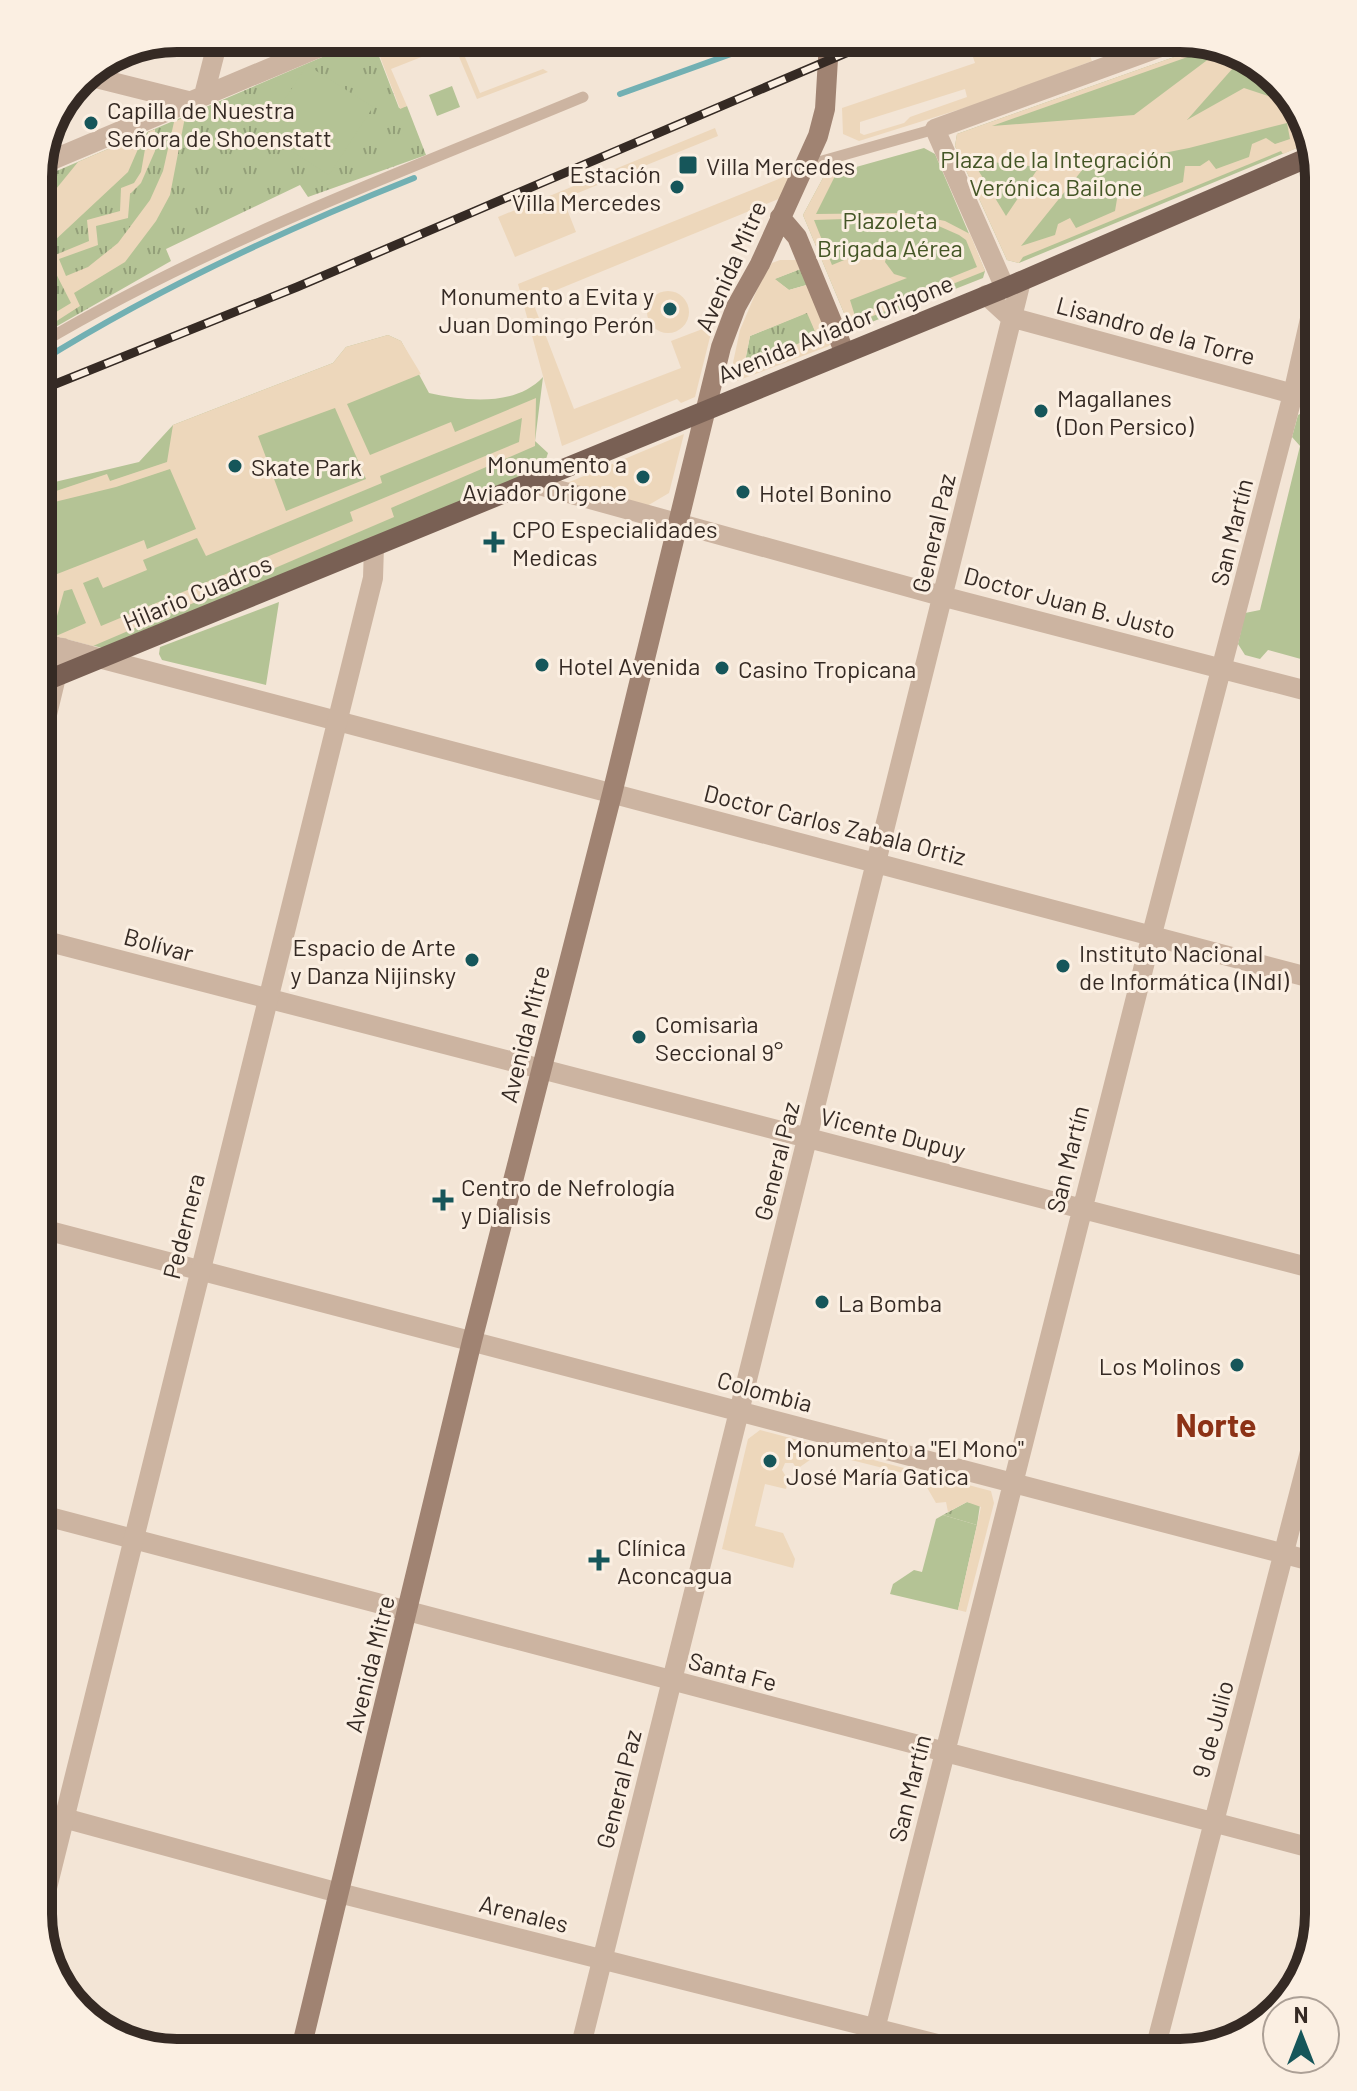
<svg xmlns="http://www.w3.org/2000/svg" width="1357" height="2091" font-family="Barlow,sans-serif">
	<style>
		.grass { fill: url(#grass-tufts) }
		.green { fill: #b4c395 }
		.plaza { fill: #edd7bb; fill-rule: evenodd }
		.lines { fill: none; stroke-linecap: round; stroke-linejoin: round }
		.stream { stroke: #72b0b3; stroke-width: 6 }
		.service { stroke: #ccb4a1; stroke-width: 11 }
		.minor { stroke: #ccb4a1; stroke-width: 20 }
		.tertiary { stroke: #ccb4a1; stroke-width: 20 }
		.secondary { stroke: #a08372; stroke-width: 20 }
		.primary { stroke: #796054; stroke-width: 20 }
		.rail-casing { stroke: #352a24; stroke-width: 9 }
		.rail { stroke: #fbefe2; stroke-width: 6; stroke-dasharray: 18; stroke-linecap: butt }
		.poi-dot { fill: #16565a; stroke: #fbefe2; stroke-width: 3 }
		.labels { text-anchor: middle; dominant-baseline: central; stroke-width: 6; stroke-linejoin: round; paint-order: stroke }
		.poi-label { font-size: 24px; fill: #352a24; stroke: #fbefe2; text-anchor: start }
		.park-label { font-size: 24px; fill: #445626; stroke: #fbefe2 }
		.street-label { font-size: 24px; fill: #352a24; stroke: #fbefe2 }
		.district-label { font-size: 32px; font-weight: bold; fill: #8c3216; stroke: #fbefe2 }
		.rim { fill: none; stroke: #352a24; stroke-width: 10 }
	</style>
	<defs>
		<pattern id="grass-tufts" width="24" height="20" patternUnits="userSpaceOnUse" patternTransform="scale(2)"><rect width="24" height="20" fill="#b4c395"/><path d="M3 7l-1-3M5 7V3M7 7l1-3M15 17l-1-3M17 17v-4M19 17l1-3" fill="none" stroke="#939f79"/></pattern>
	</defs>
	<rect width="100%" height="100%" fill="#f3e5d6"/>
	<!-- grass -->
	<path class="grass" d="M348 46H375L399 108 407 106 426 155 308 197 300 185 166 249 171 261 38 337V179Z
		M803 268 810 284 789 290 774 279Z
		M808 312 817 336 744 367 750 336Z
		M967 1502 980 1505 977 1525 943 1515Z"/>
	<!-- green -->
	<path class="green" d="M1208 45C1222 50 1243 53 1256 61 1274 72 1309 127 1299 147L1019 263 1007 260 955 146 957 134Z
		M307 65 373 107 329 175 263 133Z
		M452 86 460 107 437 116 429 95Z
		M924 148 935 154 985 271 983 278 859 327 849 325 803 215 824 176Z
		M388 335 401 341 429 393C465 401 515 407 543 377L535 441 548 453 543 468 106 649 38 631V486L139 462 173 425 333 363 346 347Z
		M1308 410 1319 413V664L1268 650 1260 659 1245 655 1238 644 1245 613 1260 610 1300 446 1292 437 1298 415Z
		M279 602 266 685 162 660 159 654 160 647Z
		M943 1515 977 1525 958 1610 890 1594 893 1584 914 1570 922 1572 936 1519Z"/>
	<!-- plaza -->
	<path class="plaza" d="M1083 39 1092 61 980 103 859 141 843 134 842 108 975 63 969 45 979 40ZM965 89 967 97 910 117 904 123 864 135 860 133V122Z
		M443 45H452L391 69 407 106 400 109 379 54 398 46Z
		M454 45H460L480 93 543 69 548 72 477 99Z
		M1208 45 1216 47 992 126 1134 115 1222 49 1257 61 1267 73 1233 68 1187 120 1244 88 1280 100 1270 76 1285 93 1302 136 1299 147 1283 154 1281 151 1023 257 1019 263 1007 260 955 146 957 134ZM1287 123 1290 139 1275 144 1266 138 1252 144 1249 157 1216 169 1209 160 1200 166H1185L1183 182 1144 197 1137 189 1117 199 1115 211 1076 228 1070 218 1058 224 1055 235 1021 246 1083 169 1189 148ZM972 160 1039 167 1006 216Z
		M185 117 170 195 156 221 125 262 74 293 80 306 38 333V323L71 303 48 258 89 241 87 220 120 211 121 188 134 183 141 172 148 132 155 129V151L141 183 130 194 128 218 96 226 98 245 59 259 66 276 88 267 118 243 150 200 163 171 174 122Z
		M715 128 718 136 563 199 576 232 515 257 498 217Z
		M145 133 128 172 38 256V199L43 205 78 162Z
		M796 172 781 198 532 300 574 409 681 368 671 341 713 325 695 397 681 403 677 399 562 446 518 284Z
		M837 172 816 214 907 213 945 221 970 234 985 271 858 322 859 327 849 325 803 215 824 176ZM907 217 925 220 959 235 966 240 977 267 855 316 850 300 907 278 894 274 885 262 891 241 832 265 814 220Z
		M780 260H797L803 268 775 279 789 290 810 284 832 341 829 346 734 382 731 372 740 330 759 285 772 263ZM807 313 817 336 744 366 750 336Z
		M647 312a21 21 0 1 1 42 0a21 21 0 1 1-42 0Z
		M388 335 401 341 421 374 347 404 370 455 451 422 455 432 536 398 535 446 391 508 394 517 93 646 56 636 86 623 72 589 64 591 52 634 38 631 43 601 38 602V592L55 585 52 576 144 540 147 549 196 529 170 469 116 487 38 506V497L107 474 110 481 167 462 173 425 333 363 346 347ZM335 408 366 479 286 511 258 436ZM522 418 519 442 350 512 353 521 101 626 83 583 98 577 103 588 147 570 143 560 197 538 206 556 382 483 380 476Z
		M684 434 669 493 647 506 567 483Z
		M760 1430 991 1491 994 1503 966 1612 958 1610 981 1507 967 1502 948 1512 946 1502 936 1503 925 1484 915 1480V1476L827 1454 817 1455 797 1469 793 1463H785L782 1470 788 1480 786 1489 765 1484 755 1526 783 1533 795 1559 793 1568 722 1549 748 1439Z"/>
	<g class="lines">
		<!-- stream -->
		<path class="stream" d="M620 94 764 42
			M38 363C153 291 288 228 414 178"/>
		<!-- service -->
		<path class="service" d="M808 165 935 129
			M38 345C211 242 398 174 583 97"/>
		<!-- minor -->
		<path class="minor" d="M84 75 188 101
			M204 95 216 48
			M1301 111 1307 127
			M40 165 320 47
			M1005 288 935 129 1185 38
			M986 295 1010 317 1319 401
			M532 483 945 597 1319 694
			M38 642 1319 980
			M38 752 63 648
			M38 939 1319 1270
			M38 1228 1319 1563
			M38 1514 1319 1850
			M38 1811 339 1893 973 2053
			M579 2053 1021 281
			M869 2053 1152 934 1293 394 1319 279
			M1154 2053 1319 1417"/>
		<!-- tertiary -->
		<path class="tertiary" d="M39 1920 373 578 374 546"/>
		<!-- secondary -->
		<path class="secondary" d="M780 217 797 237 844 351
			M300 2053 472 1341 612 794 721 347 736 307 760 264 818 136 825 109 829 42"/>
		<!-- primary -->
		<path class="primary" d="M38 684 1005 288 1314 155"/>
		<!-- rail casing -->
		<g class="rail-casing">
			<path id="rail" d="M38 391 297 287 874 41"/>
		</g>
		<!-- rail -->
		<use href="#rail" class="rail"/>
	</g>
	<!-- markers -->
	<g class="poi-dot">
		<circle cx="91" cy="123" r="8"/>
		<rect x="678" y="155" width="20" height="20" rx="4"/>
		<circle cx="677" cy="187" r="8"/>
		<circle cx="670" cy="309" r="8"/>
		<circle cx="1041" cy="411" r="8"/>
		<circle cx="235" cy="466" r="8"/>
		<circle cx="643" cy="477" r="8"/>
		<circle cx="743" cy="492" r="8"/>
		<path d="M490 530h8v8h8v8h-8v8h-8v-8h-8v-8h8z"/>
		<circle cx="542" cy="665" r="8"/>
		<circle cx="722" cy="668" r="8"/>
		<circle cx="472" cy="960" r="8"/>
		<circle cx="1063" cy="966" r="8"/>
		<circle cx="639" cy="1037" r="8"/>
		<path d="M439 1188h8v8h8v8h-8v8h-8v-8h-8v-8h8z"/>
		<circle cx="822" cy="1302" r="8"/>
		<circle cx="1237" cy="1365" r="8"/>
		<circle cx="770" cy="1461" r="8"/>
		<path d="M595 1548h8v8h8v8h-8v8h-8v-8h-8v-8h8z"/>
	</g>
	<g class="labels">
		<!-- poi labels -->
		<g class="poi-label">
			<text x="107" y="109">Capilla de Nuestra<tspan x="107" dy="28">Señora de Shoenstatt</tspan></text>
			<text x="706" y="165">Villa Mercedes</text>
			<text x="661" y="173" text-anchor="end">Estación<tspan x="661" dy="28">Villa Mercedes</tspan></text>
			<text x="654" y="295" text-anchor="end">Monumento a Evita y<tspan x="654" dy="28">Juan Domingo Perón</tspan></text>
			<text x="1057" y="397">Magallanes<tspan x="1057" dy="28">(Don Persico)</tspan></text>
			<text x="627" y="463" text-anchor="end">Monumento a<tspan x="627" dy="28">Aviador Origone</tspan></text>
			<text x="251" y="466">Skate Park</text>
			<text x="759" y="492">Hotel Bonino</text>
			<text x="512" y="528">CPO Especialidades<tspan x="512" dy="28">Medicas</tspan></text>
			<text x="558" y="665">Hotel Avenida</text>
			<text x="738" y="668">Casino Tropicana</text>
			<text x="456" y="946" text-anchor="end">Espacio de Arte<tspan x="456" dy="28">y Danza Nijinsky</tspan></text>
			<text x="1079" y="952">Instituto Nacional<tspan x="1079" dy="28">de Informática (INdI)</tspan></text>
			<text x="655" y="1023">Comisarìa<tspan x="655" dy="28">Seccional 9°</tspan></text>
			<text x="461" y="1186">Centro de Nefrología<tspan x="461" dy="28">y Dialisis</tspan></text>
			<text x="838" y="1302">La Bomba</text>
			<text x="1221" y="1365" text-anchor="end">Los Molinos</text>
			<text x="786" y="1447">Monumento a "El Mono"<tspan x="786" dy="28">José María Gatica</tspan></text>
			<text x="617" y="1546">Clínica<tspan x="617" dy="28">Aconcagua</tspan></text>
		</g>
		<!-- park labels -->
		<g class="park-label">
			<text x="1056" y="158">Plaza de la Integración<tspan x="1056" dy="28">Verónica Bailone</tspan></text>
			<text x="890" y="219">Plazoleta<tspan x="890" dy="28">Brigada Aérea</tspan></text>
		</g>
		<!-- street labels -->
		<g class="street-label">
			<text transform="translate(730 266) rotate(-66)">Avenida Mitre</text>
			<text transform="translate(835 328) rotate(-22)">Avenida Aviador Origone</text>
			<text transform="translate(1156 330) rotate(15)">Lisandro de la Torre</text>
			<text transform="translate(1231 532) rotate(-76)">San Martín</text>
			<text transform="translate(933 533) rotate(-77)">General Paz</text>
			<text transform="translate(197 592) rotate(-23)">Hilario Cuadros</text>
			<text transform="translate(1070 602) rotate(15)">Doctor Juan B. Justo</text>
			<text transform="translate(835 824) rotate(14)">Doctor Carlos Zabala Ortiz</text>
			<text transform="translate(159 944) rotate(15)">Bolívar</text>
			<text transform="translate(524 1034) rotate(-76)">Avenida Mitre</text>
			<text transform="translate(893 1133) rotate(14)">Vicente Dupuy</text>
			<text transform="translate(1067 1159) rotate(-76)">San Martín</text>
			<text transform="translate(776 1161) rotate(-76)">General Paz</text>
			<text transform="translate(183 1226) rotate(-76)">Pedernera</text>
			<text transform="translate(765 1391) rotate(15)">Colombia</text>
			<text transform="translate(369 1664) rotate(-76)">Avenida Mitre</text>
			<text transform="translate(733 1671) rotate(15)">Santa Fe</text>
			<text transform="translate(1212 1729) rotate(-75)">9 de Julio</text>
			<text transform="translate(909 1788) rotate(-76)">San Martín</text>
			<text transform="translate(618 1789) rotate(-76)">General Paz</text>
			<text transform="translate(524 1913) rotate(14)">Arenales</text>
		</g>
		<!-- district labels -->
		<g class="district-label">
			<text x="1216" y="1424">Norte</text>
		</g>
	</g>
	<!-- crop -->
	<path d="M0 0H1357V2091H0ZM177 52H1180A125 125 0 0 1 1305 177V1914A125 125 0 0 1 1180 2039H177A125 125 0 0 1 52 1914V177A125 125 0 0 1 177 52Z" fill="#fbefe2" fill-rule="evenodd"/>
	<path class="rim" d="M177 52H1180A125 125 0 0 1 1305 177V1914A125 125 0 0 1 1180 2039H177A125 125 0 0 1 52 1914V177A125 125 0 0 1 177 52Z"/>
	<!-- north arrow -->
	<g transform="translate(1301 2035)"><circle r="38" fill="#fbefe2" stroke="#aca096" stroke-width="2"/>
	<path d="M0-6L14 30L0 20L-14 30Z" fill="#16565a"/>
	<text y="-12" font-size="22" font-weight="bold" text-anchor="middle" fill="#352a24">N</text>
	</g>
</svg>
